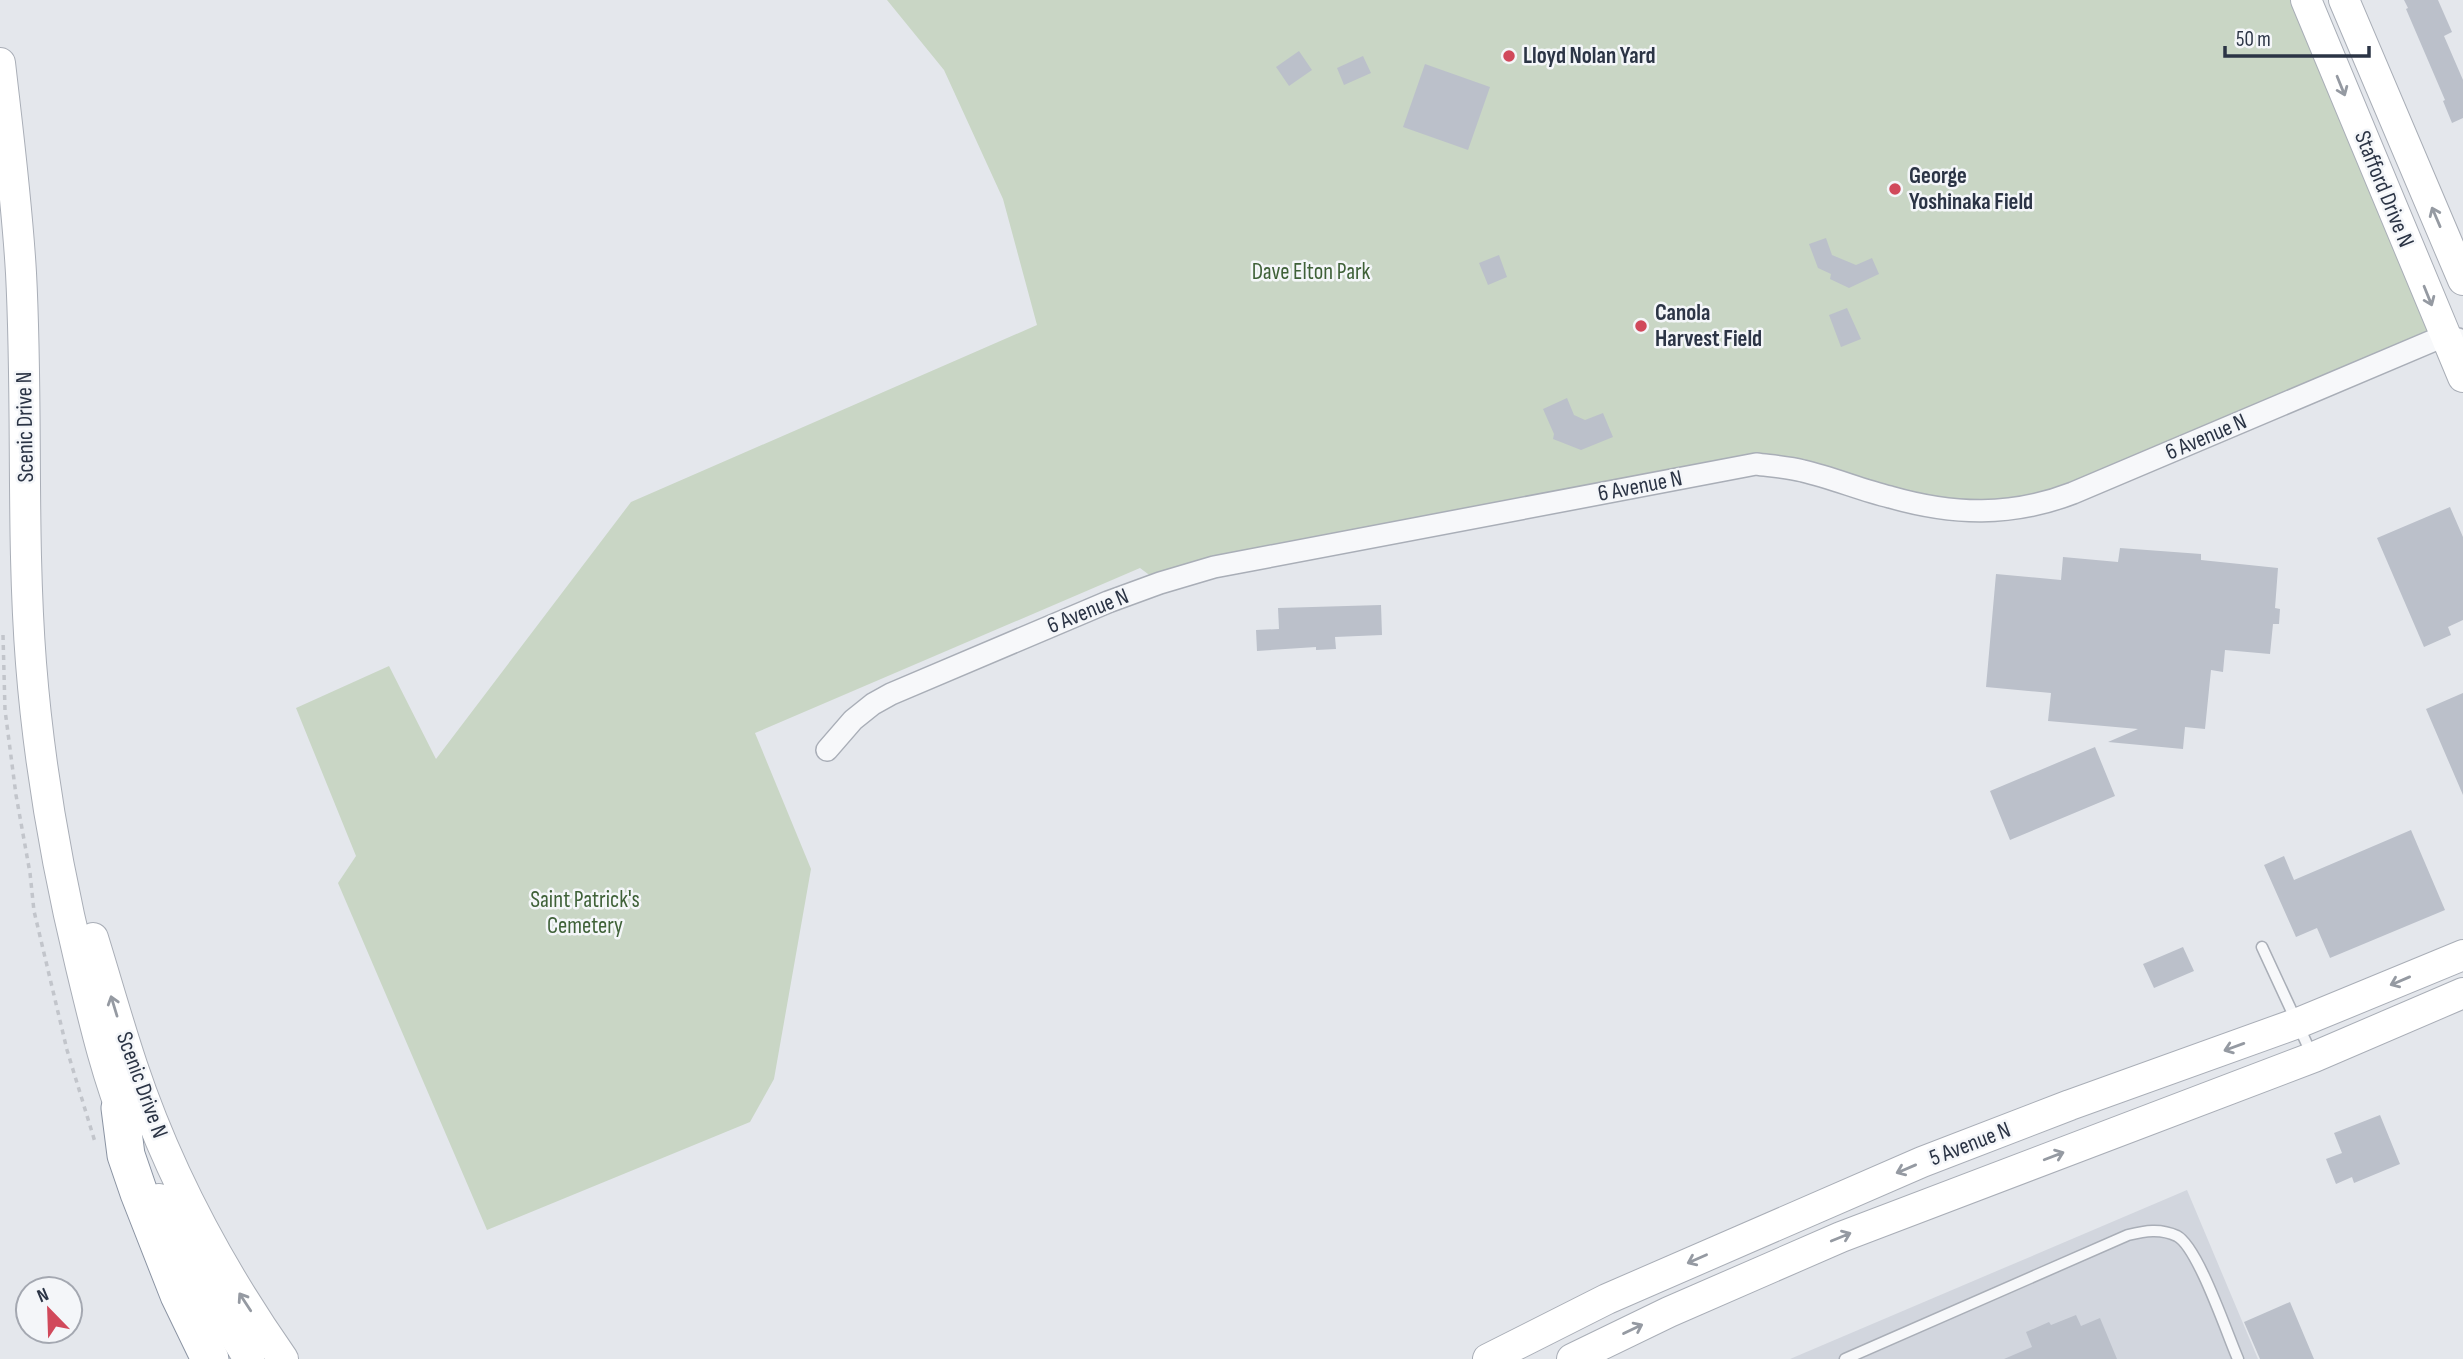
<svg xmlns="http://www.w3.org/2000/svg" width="2463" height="1359" font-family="'Sofia Sans Condensed',sans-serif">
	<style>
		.built { fill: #d2d6de }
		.green { fill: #c9d6c5 }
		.building { fill: #bbc0ca }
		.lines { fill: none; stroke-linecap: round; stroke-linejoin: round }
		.lane-casing { stroke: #a9aeb7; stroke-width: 13 }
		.street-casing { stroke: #a9aeb7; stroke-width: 24 }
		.secondary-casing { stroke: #a9aeb7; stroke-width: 32 }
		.highway-casing { stroke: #8b94a3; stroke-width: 39 }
		.path { stroke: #c2c5cb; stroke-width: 3.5; stroke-dasharray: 5 5; stroke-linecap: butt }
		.lane { stroke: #f7f8fa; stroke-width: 10 }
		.street { stroke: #f7f8fa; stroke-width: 21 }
		.secondary { stroke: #fff; stroke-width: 30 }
		.highway { stroke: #fff; stroke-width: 37 }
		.oneway { stroke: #959aa2 }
		.poi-dot { fill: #d1495b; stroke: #f4f6f9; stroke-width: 2.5 }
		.labels { text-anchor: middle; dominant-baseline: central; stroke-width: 5; stroke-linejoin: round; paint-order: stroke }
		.poi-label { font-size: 23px; font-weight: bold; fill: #2b3445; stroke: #f4f6f9; text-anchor: start }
		.street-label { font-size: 23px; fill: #2b3445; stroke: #f4f6f9 }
		.park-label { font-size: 23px; fill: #3f6138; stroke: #f4f6f9 }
	</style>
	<rect width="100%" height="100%" fill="#e4e7ec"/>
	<!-- built -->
	<path class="built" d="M2187 1190 2258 1359H1790Z"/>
	<!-- green -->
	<path class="green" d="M887 0H2306L2444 336 2073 493 1983 512 1756 464 1160 583 1140 568 755 733 811 869 774 1079 750 1122 487 1230 338 883 356 856 296 708 389 666 436 759 631 502 1037 325 1003 199 944 70Z"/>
	<!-- building -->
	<path class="building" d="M2404 0H2438L2452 32 2444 36 2463 80V118L2452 123 2443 101 2445 100 2406 9 2408 8Z
		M1299 51 1312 70 1289 86 1276 67Z
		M1363 56 1371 73 1344 85 1337 68Z
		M1425 64 1490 87 1468 150 1403 127Z
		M1826 238 1832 255 1856 265 1872 258 1879 274 1849 288 1830 279 1831 274 1818 268 1809 244Z
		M1499 255 1507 277 1488 285 1479 263Z
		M1847 308 1861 339 1841 347 1829 315Z
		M1567 398 1574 415 1585 420 1603 413 1613 437 1581 450 1553 439 1554 434 1543 409Z
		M2450 507 2463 537V620L2448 627 2451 635 2424 647 2377 538Z
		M2120 548 2201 554V560L2278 568 2275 608 2280 609 2279 624H2273L2270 654 2225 650 2223 672 2211 670 2205 729 2185 727 2183 749 2108 742 2138 729 2048 721 2051 693 1986 687 1996 574 2061 580 2063 557 2118 562Z
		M1381 605 1382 635 1335 637 1336 649 1316 650V647L1257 651 1256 630 1279 629 1278 608Z
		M2463 693V795L2426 709Z
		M2095 747 2115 796 2010 840 1990 791Z
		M2411 830 2445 910 2330 958 2317 928 2296 937 2264 865 2284 856 2294 880Z
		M2183 947 2194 971 2154 988 2143 964Z
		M2380 1115 2400 1164 2354 1183 2352 1177 2336 1184 2326 1159 2342 1153 2334 1133Z
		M2290 1302 2314 1359H2260L2244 1322Z
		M2076 1315 2081 1326 2100 1318 2117 1359H2004L2032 1347 2026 1332 2049 1322 2051 1325Z"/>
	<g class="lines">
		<!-- lane casing -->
		<g class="lane-casing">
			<path id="lane" d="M2262 947 2312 1055
				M1845 1359 2128 1235C2145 1231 2160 1228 2177 1236 2198 1247 2227 1334 2238 1359"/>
		</g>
		<!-- street casing -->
		<g class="street-casing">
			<path id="street" d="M827 750 853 720 873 704 891 694 1108 602 1160 583 1214 567 1756 464C1771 466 1788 467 1803 471 1833 478 1861 490 1890 497 1953 515 2011 517 2073 493L2444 336 2458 339"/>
		</g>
		<!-- secondary casing -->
		<g class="secondary-casing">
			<path id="secondary" d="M2306 0 2463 377
				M2344 0 2463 280
				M0 63C8 133 17 203 21 273 28 403 21 533 31 663 39 765 57 868 81 967 94 1021 107 1077 128 1128
				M93 938C106 980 118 1023 132 1065 167 1170 220 1269 283 1359
				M159 1199 183 1252 249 1359
				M1488 1359 1607 1299 1922 1162 2070 1105 2298 1023 2463 955
				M1572 1359 1669 1312 1841 1237 2314 1057 2463 993"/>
		</g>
		<!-- highway casing -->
		<g class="highway-casing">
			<path id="highway" d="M120 1108 126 1155 139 1193 179 1295 210 1359"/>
		</g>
		<!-- path -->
		<path class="path" d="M3 635 5 710 16 795 30 873 34 911 67 1050 95 1142"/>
		<!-- lane -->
		<use href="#lane" class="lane"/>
		<!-- street -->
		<use href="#street" class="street"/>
		<!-- secondary -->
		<use href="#secondary" class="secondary"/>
		<!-- highway -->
		<use href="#highway" class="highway"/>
	</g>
	<!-- one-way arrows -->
	<defs><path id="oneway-shaft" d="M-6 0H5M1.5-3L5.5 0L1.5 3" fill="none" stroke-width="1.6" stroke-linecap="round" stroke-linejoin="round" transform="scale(1.75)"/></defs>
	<g class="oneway">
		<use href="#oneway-shaft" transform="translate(2341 86) rotate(68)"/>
		<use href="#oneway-shaft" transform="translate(2436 217) rotate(-113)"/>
		<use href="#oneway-shaft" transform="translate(2428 296) rotate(68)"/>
		<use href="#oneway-shaft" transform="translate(2400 981) rotate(157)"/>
		<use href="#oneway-shaft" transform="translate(114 1006) rotate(-107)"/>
		<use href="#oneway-shaft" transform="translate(2234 1047) rotate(160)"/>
		<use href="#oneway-shaft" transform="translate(2054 1156) rotate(-21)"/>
		<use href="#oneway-shaft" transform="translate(1906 1169) rotate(157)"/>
		<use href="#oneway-shaft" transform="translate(1841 1237) rotate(-22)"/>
		<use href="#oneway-shaft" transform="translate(1697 1259) rotate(156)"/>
		<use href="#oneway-shaft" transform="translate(245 1302) rotate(-123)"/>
		<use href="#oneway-shaft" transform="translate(1633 1329) rotate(-26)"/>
	</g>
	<!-- markers -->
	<g class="poi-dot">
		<circle cx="1509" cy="56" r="7"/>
		<circle cx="1895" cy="189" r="7"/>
		<circle cx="1641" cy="326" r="7"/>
	</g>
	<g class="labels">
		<!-- poi labels -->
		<g class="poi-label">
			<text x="1523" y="56">Lloyd Nolan Yard</text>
			<text x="1909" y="176">George<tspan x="1909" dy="26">Yoshinaka Field</tspan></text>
			<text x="1655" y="313">Canola<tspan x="1655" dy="26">Harvest Field</tspan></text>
		</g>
		<!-- street labels -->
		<g class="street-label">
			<text transform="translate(2384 189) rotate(68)">Stafford Drive N</text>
			<text transform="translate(25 427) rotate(-91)">Scenic Drive N</text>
			<text transform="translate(2206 437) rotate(-23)">6 Avenue N</text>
			<text transform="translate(1640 486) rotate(-11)">6 Avenue N</text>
			<text transform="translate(1088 611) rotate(-22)">6 Avenue N</text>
			<text transform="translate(142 1085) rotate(70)">Scenic Drive N</text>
			<text transform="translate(1970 1144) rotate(-21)">5 Avenue N</text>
		</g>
		<!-- park labels -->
		<g class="park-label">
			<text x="1311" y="272">Dave Elton Park</text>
			<text x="585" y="900">Saint Patrick's<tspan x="585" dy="26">Cemetery</tspan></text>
		</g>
	</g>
	<!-- north arrow -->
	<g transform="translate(49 1310) rotate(337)"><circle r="33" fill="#f4f6f9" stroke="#a4a8b1" stroke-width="2"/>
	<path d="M0-5L12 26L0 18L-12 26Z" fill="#d1495b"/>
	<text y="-10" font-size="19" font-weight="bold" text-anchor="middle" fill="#2b3445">N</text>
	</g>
	<!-- scale -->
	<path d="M2225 46v10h144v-10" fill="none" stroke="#2b3445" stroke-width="3.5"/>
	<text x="2236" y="46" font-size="21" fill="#2b3445" stroke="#f4f6f9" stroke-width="5" paint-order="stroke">50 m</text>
</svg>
